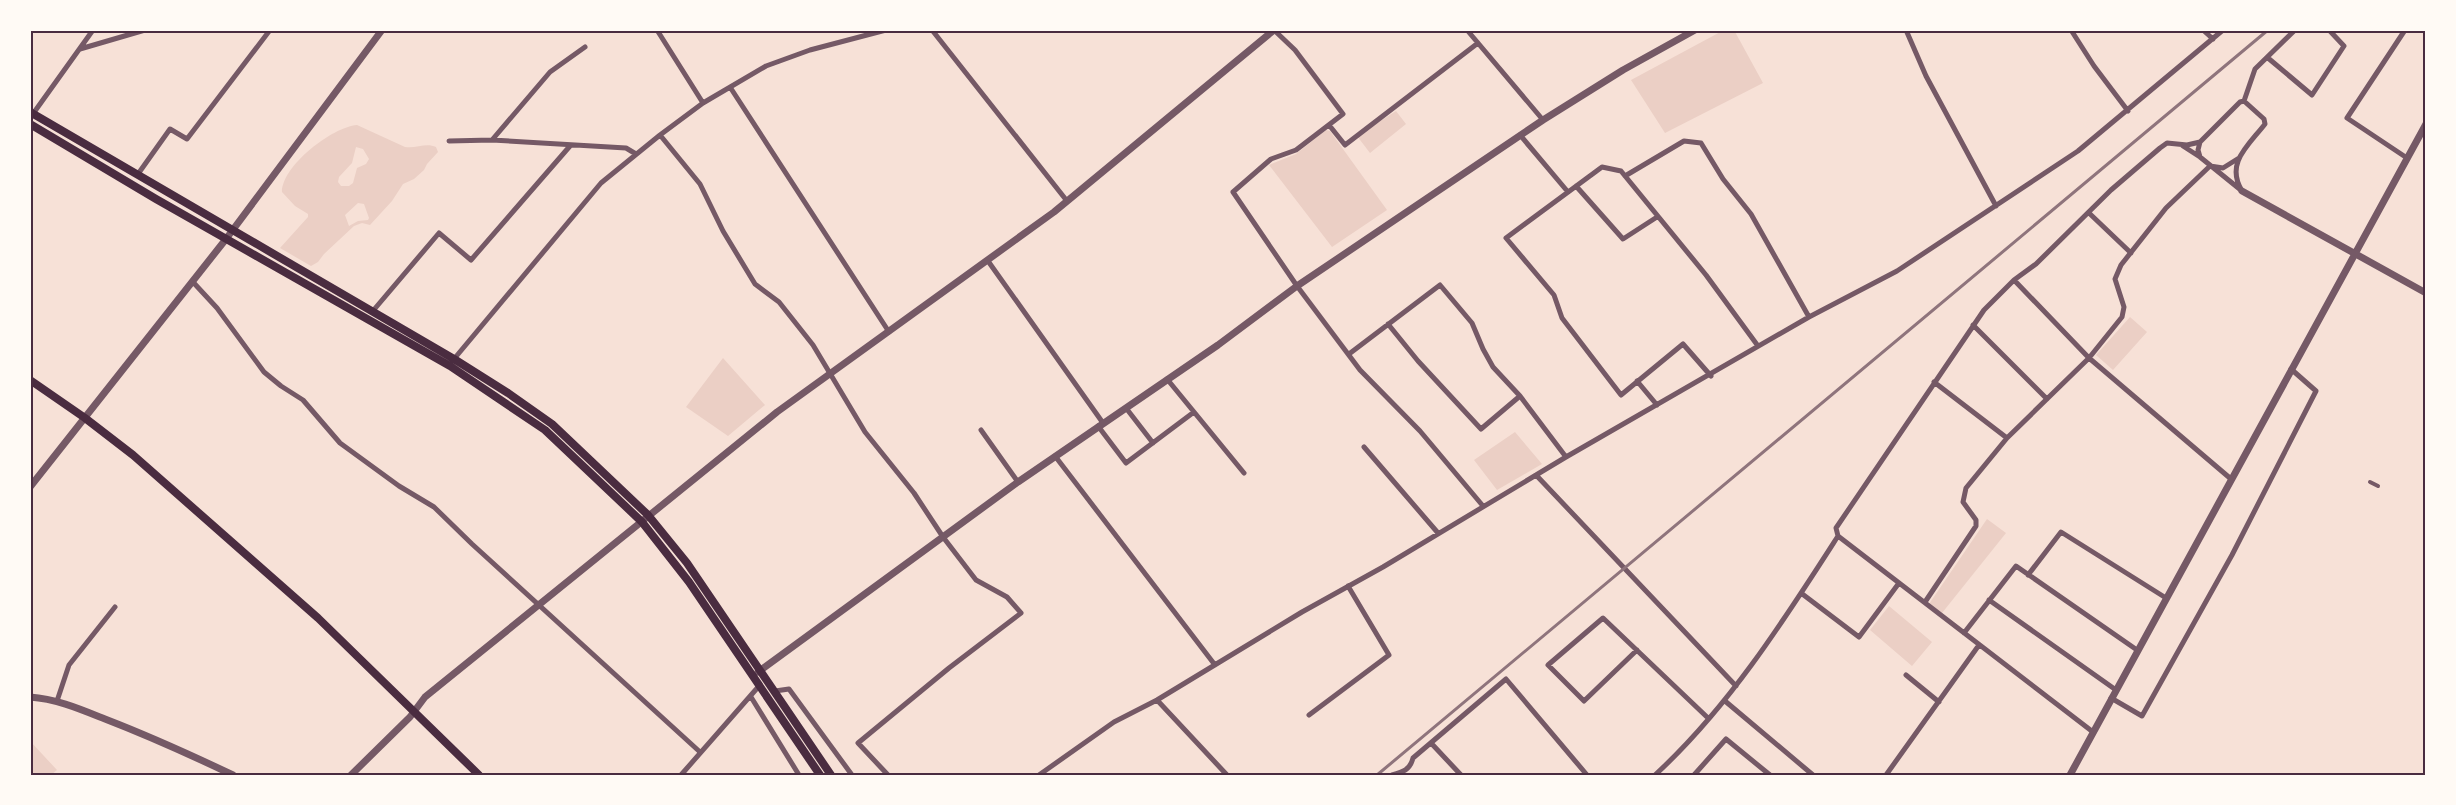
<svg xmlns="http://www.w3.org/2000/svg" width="2456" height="805" font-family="Roboto,sans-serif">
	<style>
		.green { fill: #ebcfc5; fill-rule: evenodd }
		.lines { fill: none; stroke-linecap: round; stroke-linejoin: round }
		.pedestrian { stroke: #755966; stroke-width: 4 }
		.minor { stroke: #755966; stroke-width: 5 }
		.tertiary { stroke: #755966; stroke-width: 7 }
		.secondary { stroke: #4a2c40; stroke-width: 8 }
		.trunk { stroke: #4a2c40; stroke-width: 8 }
		.rail { stroke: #8f747c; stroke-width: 3 }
		.neatline { fill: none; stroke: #4a2c40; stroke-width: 2 }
	</style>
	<rect width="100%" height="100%" fill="#f7e1d7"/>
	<!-- green -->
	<path class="green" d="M1724 30H1734L1763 83 1665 133 1631 80Z
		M1396 111 1406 124 1370 153 1357 136Z
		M357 125 405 147C416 149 426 142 436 147L438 152 427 164 424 170 414 179 403 184 392 201 370 225 362 223 354 226 324 254 318 262 311 266 280 248 308 217V214L295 206 282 192C282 166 332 127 357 125ZM356 147 363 149 369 159 366 164 357 168 353 183 349 186H341L338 182 339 177 352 163ZM358 203 364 204 369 218 368 220 358 221 349 226 345 215Z
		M1326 130 1330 131 1387 210 1332 247 1269 165 1296 154Z
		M2130 317 2147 332 2113 370 2096 355Z
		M723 358 765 405 728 436 686 407Z
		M1515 432 1542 464 1497 490 1474 460Z
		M1987 519 2006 533 1942 613 1929 604Z
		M1889 606 1932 642 1912 666 1870 630Z
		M30 741 57 770 51 775H30Z"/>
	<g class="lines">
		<!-- pedestrian -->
		<path class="pedestrian" d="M2370 482 2378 486"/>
		<!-- minor -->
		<path class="minor" d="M657 30 703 103
			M932 30 1067 201
			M1274 30 1295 50 1343 114 1296 150 1271 159 1233 192 1297 286 1360 370 1420 431 1483 506
			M1467 30 1543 120
			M1906 30 1926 76 1996 206
			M2071 30 2094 66 2128 111
			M2203 30 2213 39
			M2405 30 2347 118 2407 158
			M80 49 145 30
			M2268 58 2312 95 2344 46 2329 30
			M730 87 889 332
			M2244 101 2264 119 2265 124C2248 146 2225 163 2242 191L2200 157 2198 150 2200 142 2240 102Z
			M2244 101 2255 69 2295 30
			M30 118 93 30
			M1329 125 1345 145 1478 43
			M660 135 700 184 723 231 755 284 779 302 813 345 865 432 914 493 943 537 976 580 1007 597 1021 613 949 668 858 743 888 775
			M1520 135 1568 192
			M492 140 550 72 585 47
			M449 141 492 140 626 148 636 154
			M2183 146 2200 157
			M138 174 170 129 187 139 270 30
			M1625 176 1684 141 1701 143 1723 179 1751 214 1809 317
			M1576 186 1623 239 1657 217
			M2089 213 2131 253
			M988 261 1103 423
			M2014 280 2089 358 2231 479
			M192 281 217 308 264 372 281 386 303 400 340 443 399 486 434 507 472 544 700 752
			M372 312 439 233 471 260 570 146
			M1388 324 1418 361 1481 429 1520 396
			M1973 325 2047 399
			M1349 354 1440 285 1472 323 1483 349 1493 367 1520 396 1566 457
			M454 359 601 183 660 135 703 103 766 66 810 50 886 30
			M1711 376 1683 344 1621 395 1562 318 1554 295 1506 238 1602 167 1621 171 1706 275 1758 346
			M1167 379 1244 473
			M1637 381 1657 405
			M1934 382 2007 438
			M1126 408 1153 443
			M1098 426 1126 463 1194 412
			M981 430 1018 482
			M1364 447 1438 533
			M1055 456 1215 665
			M1536 475 1736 686
			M1838 536 2093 732
			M2028 575 2061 532 2166 598
			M1801 593 1859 637 1899 583
			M1989 600 2116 690
			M1925 602 1976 526V520L1963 502 1966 488 2007 438 2089 358 2122 317 2124 307 2115 279 2121 265 2166 208 2210 166 2223 168 2239 158
			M1964 633 2016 566 2137 650
			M1637 650 1584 701 1548 665 1603 618 1708 718
			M1906 675 1939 702
			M775 691 789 689 852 775
			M751 697 799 775
			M2111 698 2142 716 2232 555 2316 391 2291 369
			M1157 700 1227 775
			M57 701 69 665 115 607
			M1725 701 1813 775
			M1309 715 1389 655 1348 586
			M1431 743 1461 775
			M681 775 759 686
			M1039 775 1114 722 1157 700 1302 612 1383 567 1566 457 1809 317 1897 271 2078 151 2223 30
			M1392 775C1403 772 1410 770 1413 758L1506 679 1587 775
			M1655 775C1729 707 1784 620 1838 536L1836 528 1984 310 2014 280 2036 264 2111 190 2160 148 2167 143 2187 145 2200 142
			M1694 775 1726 739 1770 775
			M1886 775 1979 645"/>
		<!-- tertiary -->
		<path class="tertiary" d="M2242 191 2426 293
			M30 487 226 239 382 30
			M758 672 1018 482 1218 345 1297 286 1543 120 1623 70 1695 30
			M30 697C57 699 80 709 105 719 149 736 191 755 233 775
			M351 775 410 717 425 697 777 412 1054 212 1274 30
			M2070 775 2426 124"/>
		<!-- secondary -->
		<path class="secondary" d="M30 380 85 418 133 455 318 618 479 775"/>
		<!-- trunk -->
		<path class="trunk" d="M30 112 454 359 508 393 552 424 648 515 687 563 831 775
			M30 124 156 199 450 366 545 430 642 522 689 582 820 775"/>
		<!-- rail -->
		<path class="rail" d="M1377 775 2268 30"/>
	</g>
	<!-- border -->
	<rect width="2456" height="805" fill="none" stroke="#fffaf5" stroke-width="63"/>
	<rect x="32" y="32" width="2392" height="742" class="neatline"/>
</svg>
